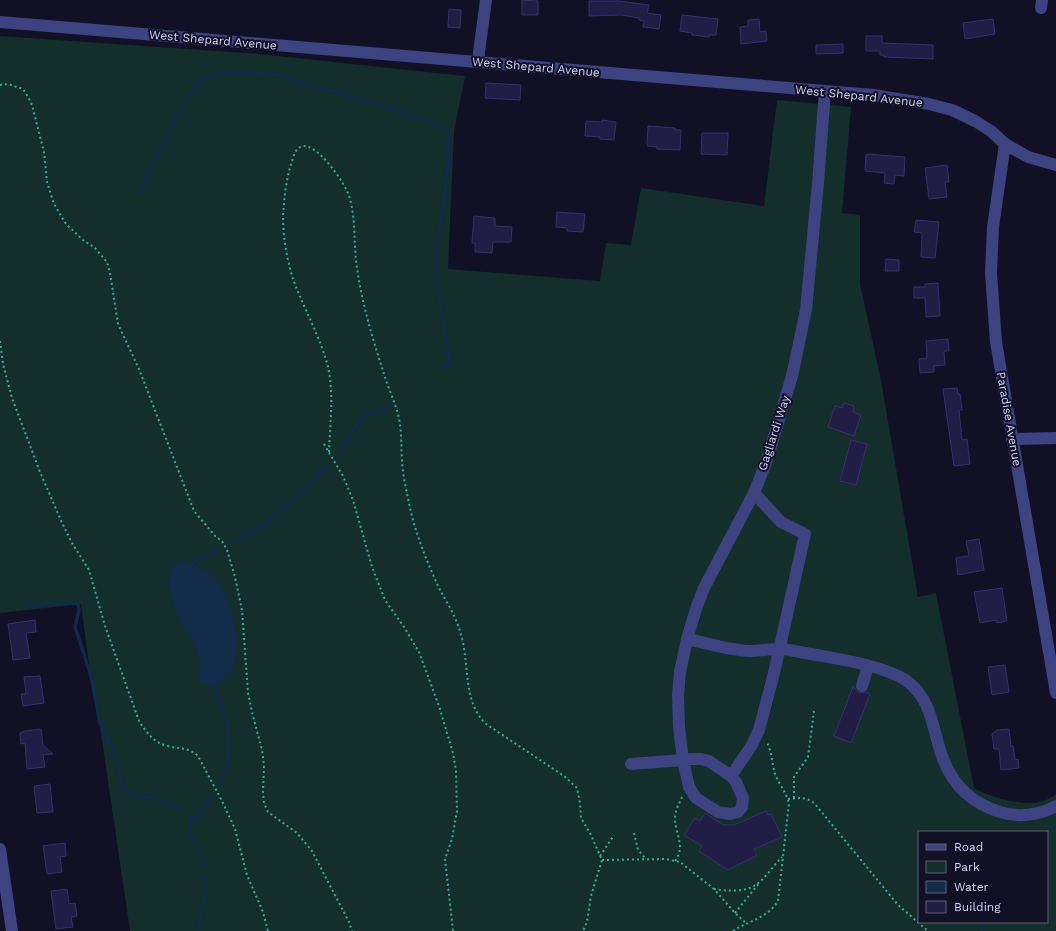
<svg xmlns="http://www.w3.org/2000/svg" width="1056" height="931" font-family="'Work Sans',sans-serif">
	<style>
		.green { fill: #132e2b; fill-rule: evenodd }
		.water { fill: #112b48 }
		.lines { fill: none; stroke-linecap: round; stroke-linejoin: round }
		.stream { stroke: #112b48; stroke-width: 3.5 }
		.building { fill: #211d45; stroke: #363070 }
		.path { stroke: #35b19d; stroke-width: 2; stroke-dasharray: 2 3; stroke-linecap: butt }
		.minor { stroke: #3d4281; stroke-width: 12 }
		.labels { text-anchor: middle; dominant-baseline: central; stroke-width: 4; stroke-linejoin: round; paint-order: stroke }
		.street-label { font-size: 12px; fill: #d6d6fd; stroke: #111025 }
	</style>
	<rect width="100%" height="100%" fill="#111025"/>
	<!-- green -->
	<path class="green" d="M0 36 259 54 465 76 454 131 448 269 600 281 606 243 631 245 641 188 764 206 777 100 851 107 842 213 860 215V284L881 380 918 597 936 593 974 788C995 799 1035 812 1056 794V931H130L98 713 88 658 81 604 0 613ZM919 832H1047V922H919Z"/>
	<!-- water -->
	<path class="water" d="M181 561C220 568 233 600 236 636 237 646 237 658 234 667 230 675 221 682 214 687L203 685 198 676 199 660 195 646 176 612 168 586 170 574 174 563Z"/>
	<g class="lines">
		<!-- stream -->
		<path class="stream" d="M139 193 178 114 199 81 225 72 273 74 324 89 366 100 433 123 448 131 449 159 443 208 437 241V288L450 360 444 368
			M339 454 355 426 366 415 386 409
			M231 543 265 525 283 507 299 495 327 466
			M191 567C195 558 208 556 217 552
			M26 604 69 603 78 604 79 610 75 627 91 676 100 723 118 763 122 788 131 795 158 799 182 809
			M214 683V687L228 726 229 745 228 764 219 781
			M190 815 195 819
			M204 866 202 857 189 832 192 822 204 810 210 796
			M198 931 204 900V876
			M981 931 985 922"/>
	</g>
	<!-- building -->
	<path class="building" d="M522 0 538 1V15H522Z
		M589 1H619L649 5 647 13 661 15 659 29 643 27 644 21 639 20V18L621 15 589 16Z
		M449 9 461 10 460 28 448 27Z
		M682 15 718 19 716 35H709V37L692 35V33L680 31Z
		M759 19 760 32 766 31 767 41 741 44 740 27 748 26V20Z
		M993 19 995 34 965 39 963 23Z
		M866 36H882V43L933 45V59L884 57V55H880V51H866Z
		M843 44V53L816 54V45Z
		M486 83 521 85 520 100 485 98Z
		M602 120 616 122 614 140 600 139V137L585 136 586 121 602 122Z
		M648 126 675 128V130H681L680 150 657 149V147L647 146Z
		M702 133H728L727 155 701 154Z
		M866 154 905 157 904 176 895 175 894 184 884 183 885 173 865 171Z
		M947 165 949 182H945L947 197 929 199 925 168Z
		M557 212 585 214 583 232 567 231V228L556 227Z
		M474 216 495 218V226L512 227 511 242H493L492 253 475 252V243H472Z
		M916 220 939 222 935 258 921 257 922 233 914 232Z
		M886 259 899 260V271H885Z
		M938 283 940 316 926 317 925 298H914V287H925V284Z
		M948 339 949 351H944L945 365 934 366V372L920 373 919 359 927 358 926 341Z
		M957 388 958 394H960L962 410H959L962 440 967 439 970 464 954 466 943 389Z
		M844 403 854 406 853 412 861 415 854 436 828 427 835 406 842 408Z
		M851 440 867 444 856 485 840 481Z
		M979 539 984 570 958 575 956 558 969 556 966 541Z
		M1002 588 1007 621 997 623 996 620 980 623 974 592Z
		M35 620 36 632 26 633 30 658 13 660 8 624Z
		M1005 665 1009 692 992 695 988 667Z
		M40 676 44 703 23 706 21 694H26L24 677Z
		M853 687 859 693 866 692 870 694 851 743 834 736Z
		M41 729 43 745 53 754 43 755 45 767 27 769 25 743 21 744 20 733 25 731Z
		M1009 729 1011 746H1013L1015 760 1018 759 1019 768 1001 770 999 749H994L992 734 997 730Z
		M50 784 53 812 37 813 34 786Z
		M766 811 768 815 771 814 782 837 754 849 757 855 728 870 699 851 702 846 684 835 695 818 700 821 705 813 724 825H734Z
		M65 843 66 856 60 857 62 872 47 874 43 846Z
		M67 889 69 904 75 903 77 916 71 917 73 927 56 929 51 891Z"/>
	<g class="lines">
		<!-- path -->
		<path class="path" d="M0 85 3 84 11 85 23 89 28 97 32 105 44 152 47 182 54 204 66 224 83 240 95 248 107 262 110 273 118 324 139 369 194 511 216 537 222 541 227 550 235 577 242 610 248 693 252 712 262 750 264 765 263 792 264 803 268 812 297 833 312 851 349 922 352 931
			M0 341 3 364 12 398 40 472 62 523 72 543 89 570 105 626 139 721C146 732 154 743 168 746 180 749 188 747 198 756L222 801 235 829 247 875 263 912 268 931
			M324 444 343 476 353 500 372 567 385 600 404 627 419 652 439 706 453 753 456 771 457 811 452 839 445 859 453 931
			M329 452C330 424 334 394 328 367 320 336 304 309 293 279 286 256 281 228 284 204 285 189 288 172 293 158 303 123 339 175 346 189 357 210 353 245 357 268 362 304 373 340 384 374 388 387 394 400 398 414 402 430 401 445 402 461 403 477 407 493 410 508 416 535 427 562 439 588 447 603 457 618 461 635 470 664 462 701 486 724L564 776 577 788 580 803 581 818 590 833 602 860 591 896 587 922 583 931
			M794 798V777L808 757 814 711
			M788 799C798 798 806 796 815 804L898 905 928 931
			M634 833 638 850 646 859
			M600 856 614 835
			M602 860 665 859 680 862 714 889 735 913 746 923
			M675 861C686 846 675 834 675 818 675 811 679 804 682 797
			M714 889C727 891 747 893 758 883 767 876 774 865 782 857
			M735 913 760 882
			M733 931C748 921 768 918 778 901L789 803C786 792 779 784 775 774 772 764 772 750 766 741"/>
		<!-- minor -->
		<path class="minor" d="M1041 8 1042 0
			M0 22 873 95 929 104 952 110 975 121 991 131 1005 144 1028 157 1056 165
			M479 62V52L486 0
			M1005 144 993 227 991 273 996 342 1056 693
			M1012 439 1056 438
			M687 639C707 643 728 650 749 651 759 651 769 649 779 649 790 649 801 653 812 654 838 659 886 666 907 681 933 701 932 729 942 756 952 785 971 803 1000 812 1018 818 1040 815 1056 806
			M862 686 868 666
			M631 764 683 760 692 759H701L709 761 731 776 736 782 743 798 742 807 738 812 730 814 718 812 696 798 689 787 683 760 679 727 678 695 680 672 687 639 696 609 704 588 754 493 766 463 792 376 806 310 818 183 825 91
			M731 776 752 745 759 730 774 673 805 534 781 522 754 493
			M0 849 12 931"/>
	</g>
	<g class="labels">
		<!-- street labels -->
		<g class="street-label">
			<text transform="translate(213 40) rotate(5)">West Shepard Avenue</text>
			<text transform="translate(536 67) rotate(5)">West Shepard Avenue</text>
			<text transform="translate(859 96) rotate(6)">West Shepard Avenue</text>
			<text transform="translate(1009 419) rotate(80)">Paradise Avenue</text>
			<text transform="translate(774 433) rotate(-72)">Gagliardi Way</text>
		</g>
	</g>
	<!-- legend -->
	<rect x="918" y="831" width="130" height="92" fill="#111025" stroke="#605f7b"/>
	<rect x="926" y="844" width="20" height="6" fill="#3d4281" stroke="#605f7b"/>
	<text x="954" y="851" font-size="12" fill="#d6d6fd">Road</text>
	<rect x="926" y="861" width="20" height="12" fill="#132e2b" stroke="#605f7b"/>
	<text x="954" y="871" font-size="12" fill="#d6d6fd">Park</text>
	<rect x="926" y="881" width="20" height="12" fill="#112b48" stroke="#605f7b"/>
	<text x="954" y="891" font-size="12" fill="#d6d6fd">Water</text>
	<rect x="926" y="901" width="20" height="12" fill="#211d45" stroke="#605f7b"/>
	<text x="954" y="911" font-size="12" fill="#d6d6fd">Building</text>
</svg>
